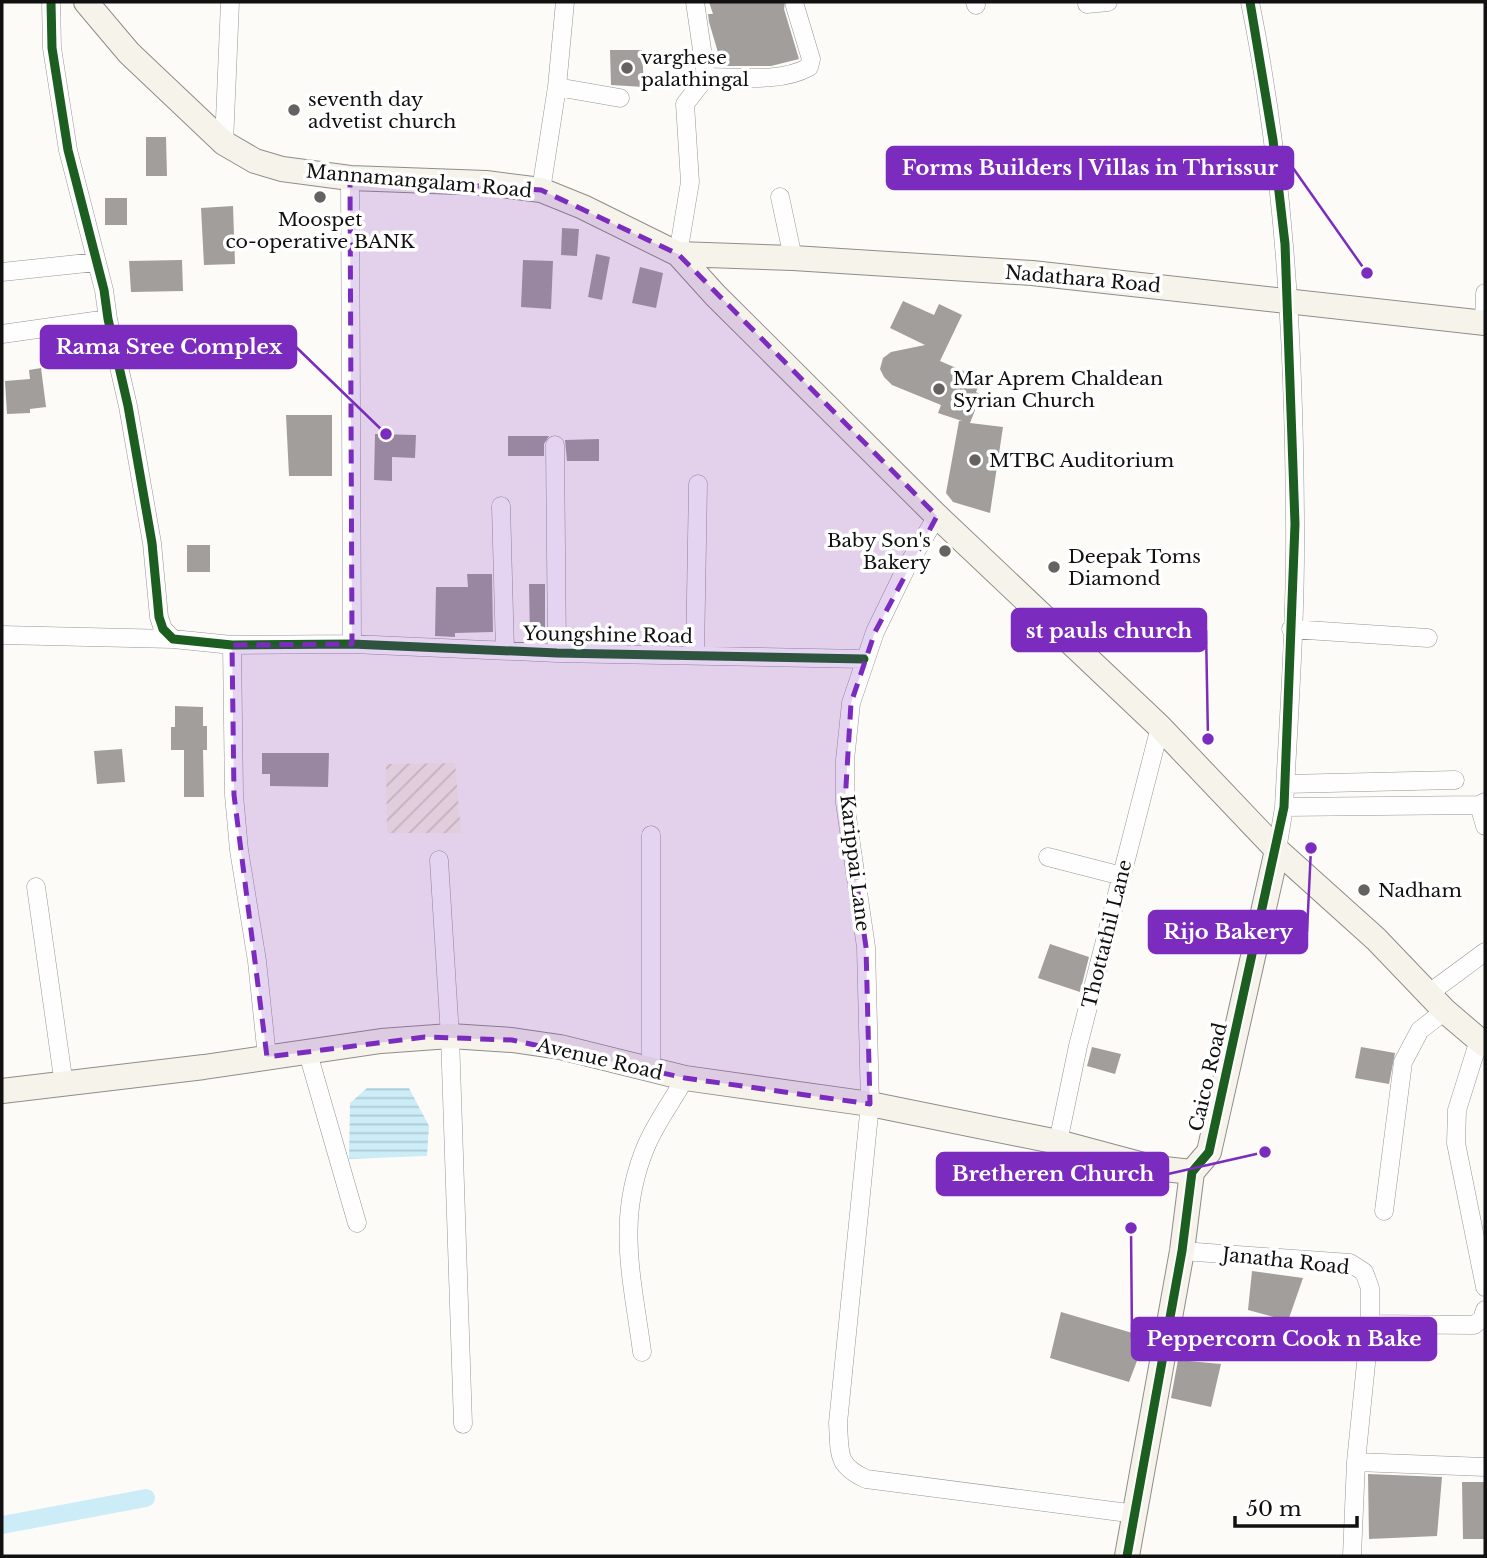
<svg xmlns="http://www.w3.org/2000/svg" width="1487" height="1558" font-family="'Libre Baskerville',serif">
	<style>
		.farmland { fill: url(#farmland-furrows) }
		.water { fill: url(#water-rules) }
		.lines { fill: none; stroke-linecap: round; stroke-linejoin: round }
		.canal { stroke: #ccecf8; stroke-width: 18 }
		.building { fill: #a19e9c }
		.street-casing { stroke: #979695; stroke-width: 19 }
		.secondary-casing { stroke: #8e8d8b; stroke-width: 26 }
		.street { stroke: #fffefe; stroke-width: 18 }
		.secondary { stroke: #f6f3eb; stroke-width: 24 }
		.cycleway-casing { stroke: #fff; stroke-width: 13 }
		.cycleway { stroke: #1b5e20; stroke-width: 9 }
		.marked { fill: #7b2cbf; fill-opacity: 0.2; stroke: #7b2cbf; stroke-width: 5; stroke-dasharray: 14 9; stroke-linejoin: round }
		.poi-dot { fill: #646362; stroke: #fff; stroke-width: 2.5 }
		.labels { text-anchor: middle; dominant-baseline: central; stroke-width: 7; stroke-linejoin: round; paint-order: stroke }
		.poi-label { font-size: 19px; fill: #111; stroke: #fff; text-anchor: start }
		.street-label { font-size: 19px; fill: #111; stroke: #fff }
		.leader { fill: none; stroke: #7b2cbf; stroke-width: 2.5 }
		.callout-dot { fill: #7b2cbf; stroke: #fff; stroke-width: 2.5 }
		.callout { fill: #7b2cbf; stroke: #7b2cbf; stroke-width: 2.5 }
		.callout-label { font-size: 21px; text-anchor: middle; font-weight: bold; fill: #fff }
	</style>
	<defs>
		<pattern id="farmland-furrows" width="10" height="10" patternUnits="userSpaceOnUse" patternTransform="scale(1.75)"><rect width="10" height="10" fill="#faf6e3"/><path d="M-1 1l2-2M0 10L10 0M9 11l2-2" fill="none" stroke="#d5d2c2"/></pattern>
		<pattern id="water-rules" width="6" height="5" patternUnits="userSpaceOnUse" patternTransform="scale(1.75)"><rect width="6" height="5" fill="#ccecf8"/><path d="M0 2.5h6" fill="none" stroke="#aec9d4"/></pattern>
	</defs>
	<rect width="100%" height="100%" fill="#fdfbf7"/>
	<!-- farmland -->
	<path class="farmland" d="M455 763 461 833H387L386 764Z"/>
	<!-- water -->
	<path class="water" d="M367 1088H409L429 1126 427 1156 349 1159 350 1103Z"/>
	<g class="lines">
		<!-- canal -->
		<path class="canal" d="M2 1525 146 1498"/>
	</g>
	<!-- building -->
	<path class="building" d="M709 2H785L784 9 799 59 771 66H722L709 22 708 14H713Z
		M610 50H642L644 87 611 85Z
		M146 137H166L167 176H146Z
		M105 198H127V225H105Z
		M233 206 235 264 204 265 201 208Z
		M562 228 579 229 577 256 561 255Z
		M596 254 610 257 602 300 588 297Z
		M182 260 183 291 131 292 129 261Z
		M523 260 553 261 551 309 521 307Z
		M640 267 663 273 656 308 632 303Z
		M903 301 934 315 939 304 962 315 940 361 982 379 976 392 981 395 970 423 1003 427 990 513 953 502 946 493 959 421H962L938 413 941 405 892 385 884 377 880 369 883 358 891 352 925 345 890 328Z
		M41 368 46 407 30 409V413L7 414 5 381 30 379 29 370Z
		M286 415H332V476H289Z
		M375 434 416 435 415 458 392 457V481L374 480Z
		M508 436H549L544 444V456H508Z
		M599 439V461H567L565 440Z
		M187 545H210V572H187Z
		M467 574H492L493 632 455 633V637L435 636 436 587H468Z
		M529 584H545V639L530 640Z
		M175 706 203 707V726H207V750H203L204 797H184V750H171V727H175Z
		M122 749 125 782 97 784 94 751Z
		M262 753H329L328 787 270 786V774H262Z
		M1050 944 1089 957 1080 992 1038 978Z
		M1092 1047 1121 1054 1115 1074 1087 1066Z
		M1361 1047 1395 1053 1389 1084 1355 1078Z
		M1252 1271 1303 1278 1288 1321 1248 1310Z
		M1061 1312 1146 1337 1129 1382 1050 1358Z
		M1178 1360 1221 1364 1211 1407 1171 1398Z
		M1368 1474 1442 1477 1437 1536 1369 1539Z
		M1462 1482H1485V1539H1463Z"/>
	<g class="lines">
		<!-- street casing -->
		<g class="street-casing">
			<path id="street" d="M51 2 52 48 68 150 104 290 108 319 128 406 152 543 159 617 163 629 173 639 232 645 352 644 557 653 864 659
				M975 2 976 5
				M1250 2C1285 173 1294 348 1295 522 1296 616 1289 713 1284 807L1277 850
				M1087 4 1108 2
				M706 77C738 77 781 83 809 67L811 59 795 6
				M557 87 620 98
				M224 143 230 2
				M350 178 352 644
				M541 190 557 87 565 2
				M780 197 793 258
				M678 254 690 182 685 104 706 77 695 2
				M2 272 96 262
				M1484 323 1485 293
				M2 334 108 319
				M555 445 557 653
				M501 506 505 651
				M937 516 906 568 875 632 851 703 845 760V803L866 947 870 1104 838 1423C840 1454 836 1465 866 1479L1136 1514
				M1291 629 1428 638
				M2 635 173 639
				M232 645 234 795 239 850 257 961 267 1057
				M695 654 698 484
				M1286 784 1455 780
				M1485 802 1479 805 1485 826
				M1284 807 1479 805
				M651 835V1071
				M1048 857 1122 876
				M439 860 450 1036 463 1424
				M36 887 64 1085
				M1428 994 1485 952
				M1479 1040 1457 1110 1456 1143 1485 1287
				M307 1050 357 1223
				M1058 1142 1078 1046 1160 727
				M1384 1211 1403 1062 1420 1030 1445 1011
				M1182 1251 1350 1263 1364 1272 1370 1288V1324L1356 1462 1352 1556
				M1370 1324 1474 1325 1482 1319 1485 1310
				M642 1352C632 1276 615 1218 647 1144 657 1121 673 1100 685 1078
				M1356 1462 1485 1467"/>
		</g>
		<!-- secondary casing -->
		<g class="secondary-casing">
			<path id="secondary" d="M86 2 129 53 224 143 255 161 282 169 350 178 486 183 541 190 583 207 678 254 715 295 937 516 1160 727 1277 850 1376 939 1445 1011 1485 1045
				M678 254 793 258 1032 273 1485 323
				M2 1091 204 1067 381 1041 450 1036 512 1040 560 1047 685 1078 870 1104 1058 1142 1155 1168 1192 1172
				M1127 1556 1182 1251 1192 1172 1209 1152 1277 850"/>
		</g>
		<!-- street -->
		<use href="#street" class="street"/>
		<!-- secondary -->
		<use href="#secondary" class="secondary"/>
		<!-- cycleway casing -->
		<g class="cycleway-casing">
			<path id="cycleway" d="M51 2 52 48 68 150 104 290 108 319 128 406 152 543 159 617 163 629 173 639 232 645 352 644 557 653 864 659
				M1127 1556 1182 1251 1192 1172 1209 1152 1284 807 1295 524 1285 244 1273 140 1250 2"/>
		</g>
		<!-- cycleway -->
		<use href="#cycleway" class="cycleway"/>
	</g>
	<!-- marked area -->
	<path class="marked" d="M350 178 541 190 678 254 937 516 875 632 851 703 845 803 866 947 870 1104 685 1078 512 1040 425 1037 267 1057 234 795 232 645 352 644Z"/>
	<!-- markers -->
	<g class="poi-dot">
		<circle cx="627" cy="68" r="7"/>
		<circle cx="294" cy="110" r="7"/>
		<circle cx="320" cy="197" r="7"/>
		<circle cx="939" cy="389" r="7"/>
		<circle cx="975" cy="460" r="7"/>
		<circle cx="945" cy="551" r="7"/>
		<circle cx="1054" cy="567" r="7"/>
		<circle cx="1364" cy="890" r="7"/>
	</g>
	<g class="labels">
		<!-- poi labels -->
		<g class="poi-label">
			<text x="641" y="57">varghese<tspan x="641" dy="22">palathingal</tspan></text>
			<text x="308" y="99">seventh day<tspan x="308" dy="22">advetist church</tspan></text>
			<text x="320" y="219" text-anchor="middle">Moospet<tspan x="320" dy="22">co-operative BANK</tspan></text>
			<text x="953" y="378">Mar Aprem Chaldean<tspan x="953" dy="22">Syrian Church</tspan></text>
			<text x="989" y="460">MTBC Auditorium</text>
			<text x="931" y="540" text-anchor="end">Baby Son's<tspan x="931" dy="22">Bakery</tspan></text>
			<text x="1068" y="556">Deepak Toms<tspan x="1068" dy="22">Diamond</tspan></text>
			<text x="1378" y="890">Nadham</text>
		</g>
		<!-- street labels -->
		<g class="street-label">
			<text transform="translate(419 181) rotate(5)">Mannamangalam Road</text>
			<text transform="translate(1083 279) rotate(5)">Nadathara Road</text>
			<text transform="translate(608 635) rotate(1)">Youngshine Road</text>
			<text transform="translate(855 863) rotate(83)">Karippai Lane</text>
			<text transform="translate(1107 934) rotate(-76)">Thottathil Lane</text>
			<text transform="translate(600 1059) rotate(13)">Avenue Road</text>
			<text transform="translate(1208 1077) rotate(-77)">Caico Road</text>
			<text transform="translate(1286 1261) rotate(6)">Janatha Road</text>
		</g>
	</g>
	<!-- callouts -->
	<path class="leader" d="M1367 273L1293 168M386 434L296 347M1208 739L1206 630M1311 848L1307 932M1265 1152L1168 1174M1131 1228L1132 1339"/>
	<g class="callout-dot">
		<circle cx="1367" cy="273" r="7"/>
		<circle cx="386" cy="434" r="7"/>
		<circle cx="1208" cy="739" r="7"/>
		<circle cx="1311" cy="848" r="7"/>
		<circle cx="1265" cy="1152" r="7"/>
		<circle cx="1131" cy="1228" r="7"/>
	</g>
	<g class="callout">
		<rect x="887" y="147" width="406" height="42" rx="7"/>
		<rect x="41" y="326" width="255" height="42" rx="7"/>
		<rect x="1012" y="609" width="194" height="42" rx="7"/>
		<rect x="1149" y="911" width="158" height="42" rx="7"/>
		<rect x="937" y="1153" width="231" height="42" rx="7"/>
		<rect x="1132" y="1318" width="304" height="42" rx="7"/>
	</g>
	<g class="callout-label">
		<text x="1090" y="175">Forms Builders | Villas in Thrissur</text>
		<text x="169" y="354">Rama Sree Complex</text>
		<text x="1109" y="638">st pauls church</text>
		<text x="1228" y="939">Rijo Bakery</text>
		<text x="1053" y="1181">Bretheren Church</text>
		<text x="1284" y="1346">Peppercorn Cook n Bake</text>
	</g>
	<!-- border -->
	<rect width="1487" height="1558" fill="none" stroke="#111111" stroke-width="7"/>
	<!-- scale -->
	<path d="M1235 1516v10h122v-10" fill="none" stroke="#111111" stroke-width="3.5"/>
	<text x="1246" y="1516" font-size="21" fill="#111111" stroke="#ffffff" stroke-width="5" paint-order="stroke">50 m</text>
</svg>
